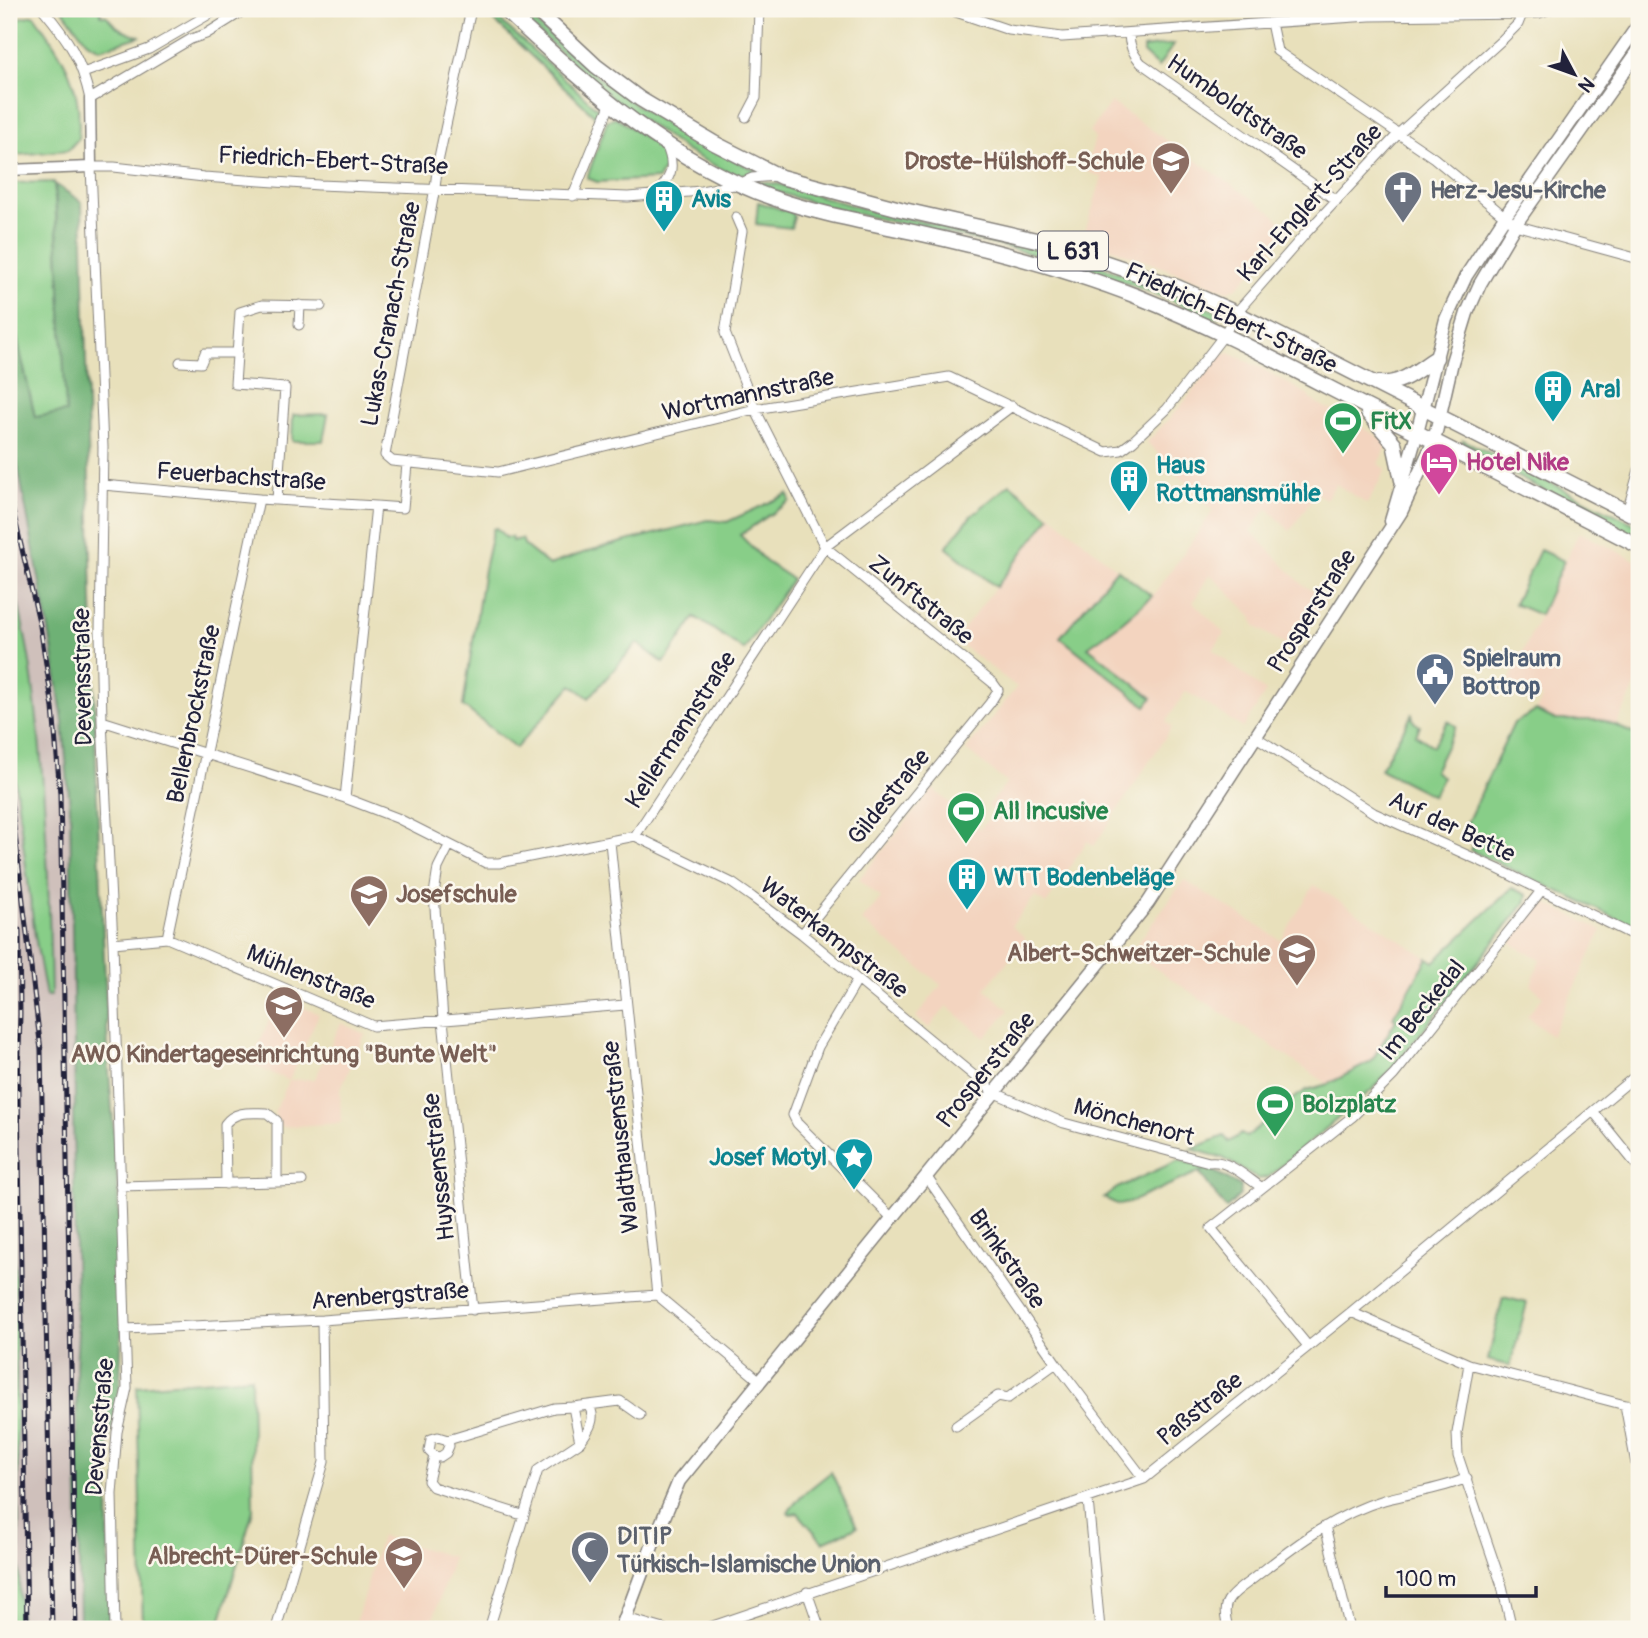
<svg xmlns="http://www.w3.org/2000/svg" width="1648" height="1638" font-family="Pangolin,sans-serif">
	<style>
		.built { fill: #f3d4bf }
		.industrial { fill: #cfc0bb }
		.green { fill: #88ce88; stroke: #557862; stroke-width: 2 }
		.forest { fill: #6eb174; stroke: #486a58; stroke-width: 2 }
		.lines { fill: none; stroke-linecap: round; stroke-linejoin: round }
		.minor-casing { stroke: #85817b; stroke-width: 11 }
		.tertiary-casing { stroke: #85817b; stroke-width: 13 }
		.secondary-casing { stroke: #85817b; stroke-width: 15 }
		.primary-casing { stroke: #85817b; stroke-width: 17 }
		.minor { stroke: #fff; stroke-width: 9 }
		.tertiary { stroke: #fff; stroke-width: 10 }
		.secondary { stroke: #fff; stroke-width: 12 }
		.primary { stroke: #fff; stroke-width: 14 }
		.rail-casing { stroke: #22223b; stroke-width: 5 }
		.rail { stroke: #fbf7ec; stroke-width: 2.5; stroke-dasharray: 8; stroke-linecap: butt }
		.labels { text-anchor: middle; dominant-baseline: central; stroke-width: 5; stroke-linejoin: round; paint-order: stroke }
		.shield { fill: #fbf7ec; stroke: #636270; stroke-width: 2 }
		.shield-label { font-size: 23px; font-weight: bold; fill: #22223b }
		.street-label { font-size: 24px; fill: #22223b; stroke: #fbf7ec }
		.education-label { font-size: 24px; font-weight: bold; fill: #785e54; stroke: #fbf7ec; text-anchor: end }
		.worship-label { font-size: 24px; font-weight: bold; fill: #5b616d; stroke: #fbf7ec; text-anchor: start }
		.culture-label { font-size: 24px; font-weight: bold; fill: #0d838f; stroke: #fbf7ec; text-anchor: start }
		.leisure-label { font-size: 24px; font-weight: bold; fill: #27864d; stroke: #fbf7ec; text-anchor: start }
		.hotel-label { font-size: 24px; font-weight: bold; fill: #b23c85; stroke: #fbf7ec; text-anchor: start }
		.service-label { font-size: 24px; font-weight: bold; fill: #4e5e75; stroke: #fbf7ec; text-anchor: start }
	</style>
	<rect width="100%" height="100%" fill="#fbf7ec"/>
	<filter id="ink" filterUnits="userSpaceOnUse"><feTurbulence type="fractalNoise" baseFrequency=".0143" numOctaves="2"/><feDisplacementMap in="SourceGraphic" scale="14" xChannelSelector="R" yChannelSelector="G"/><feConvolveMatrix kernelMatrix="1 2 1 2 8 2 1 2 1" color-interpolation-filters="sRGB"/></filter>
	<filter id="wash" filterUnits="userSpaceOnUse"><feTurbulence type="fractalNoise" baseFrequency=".00686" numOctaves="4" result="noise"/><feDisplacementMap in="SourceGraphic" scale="28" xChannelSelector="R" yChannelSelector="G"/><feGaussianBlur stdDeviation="1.57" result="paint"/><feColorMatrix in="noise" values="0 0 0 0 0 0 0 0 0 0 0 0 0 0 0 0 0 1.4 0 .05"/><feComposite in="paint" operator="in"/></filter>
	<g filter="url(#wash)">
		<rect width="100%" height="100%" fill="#e8e0bb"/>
		<!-- built -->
		<path class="built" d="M1111 102 1271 212 1289 229 1260 266H1258L1236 288 1228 291 1213 286 1083 238 1102 177 1085 171 1095 138 1089 132Z
			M1229 353 1259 367 1308 395 1310 399 1381 438 1387 446 1378 464 1386 469 1367 504 1336 484 1326 499 1316 493 1290 531 1267 508 1251 531 1303 585 1326 599 1293 650 1255 626 1252 616 1210 574 1193 602 1224 633 1213 650 1266 692 1243 728 1186 691 1166 722 1172 727 1094 846 1087 841 1046 904 1035 896 1011 926 1026 939 985 989 1009 1010 985 1038 947 1006 929 1028 916 1017 941 985 862 921 881 898 859 879 933 789 980 829 994 812 988 806 1007 783 966 750 1017 687 955 640 1049 518 1047 515 1049 513 1117 569 1060 637 1146 706 1151 698 1088 646 1120 624 1156 592 1213 511 1147 442 1181 406 1218 358 1222 354Z
			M1579 532 1639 562V679L1616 726 1603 720H1556L1536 711 1542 698 1509 681Z
			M1184 880 1281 940 1314 885 1428 958 1393 1017 1396 1020 1371 1062 1328 1084 1131 952Z
			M1545 903 1602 930 1551 1036 1527 1016 1543 996 1531 985 1540 959 1510 943 1539 907Z
			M279 997 319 1014 289 1080 315 1079 341 1023 365 1034 340 1090 341 1123 281 1127 274 1113 289 1081 250 1064Z
			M381 1536 453 1557 430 1629H354Z"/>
		<!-- industrial -->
		<path class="industrial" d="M9 419 52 647 63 722 70 809 75 1105 73 1112 76 1323 78 1332 76 1367 80 1629H20L9 871Z"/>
		<!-- green -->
		<path class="green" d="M62 9H101V15L107 16C114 27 129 35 141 36L100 49 87 42Z
			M512 9H520C551 37 581 65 615 90 658 122 707 147 755 170V173L733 175 688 152 612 98Z
			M492 13 600 111 597 118 489 16Z
			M34 15C63 56 84 87 78 139L68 150 9 156V20Z
			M1174 44 1158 67 1143 53V48Z
			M616 117 661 149 668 163 658 179 597 182 587 178 607 121Z
			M54 182 67 412 35 417 9 303V183Z
			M759 182 778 184 871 211 1031 244 1143 280 1215 311 1218 318H1210C1145 287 1078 265 1008 248 925 227 840 214 759 186Z
			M758 202 791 212 794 217 791 228 756 224Z
			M328 414 323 441H292L293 415Z
			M1463 440 1639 526V538L1460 448Z
			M1010 484 1050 517 996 587 946 547 971 516Z
			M788 494 790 501 740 535 765 561 792 579 744 650 695 617 664 663 637 643 589 698 572 685 516 748 463 706 484 569 493 529 496 528 506 538 511 537 512 541 522 539 525 546 549 565 592 550 708 520 727 522Z
			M1540 550 1564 561 1540 615 1514 604Z
			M9 563C16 596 25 630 30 663 46 773 49 885 51 996H46L35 936 9 734Z
			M1117 569 1152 596 1120 624 1088 647 1152 698 1146 706 1060 637Z
			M1536 711 1556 720H1603L1639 736V929L1470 850 1477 836 1464 829 1514 723Z
			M1412 715 1414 722 1420 726 1416 735 1433 746 1448 721 1456 726 1434 771 1442 777 1433 796 1380 769Z
			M9 871 20 1629H9Z
			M1512 888 1527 895 1526 902 1392 1069 1373 1089 1268 1177 1259 1179 1223 1158 1192 1149 1224 1136 1229 1142 1241 1134 1246 1137 1287 1105 1286 1103 1307 1090 1328 1084 1371 1062 1396 1020 1393 1017 1428 958 1434 962Z
			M1179 1160 1208 1168 1128 1203 1119 1205 1104 1198 1117 1188Z
			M1503 1297 1527 1303 1510 1366 1488 1360Z
			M251 1377 253 1510 218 1629H143L137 1386Z
			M831 1472 857 1527 823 1542 798 1513 790 1514 788 1512 801 1496Z"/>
		<!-- forest -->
		<path class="forest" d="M55 184 82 202 97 797 109 1070 118 1188 122 1317 120 1388 108 1446 109 1629H80L76 1367 78 1332 76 1323 73 1112 75 1105 70 809 63 722 52 647 9 419V303L35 417 66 412Z
			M1208 1168 1241 1186 1240 1195 1226 1209 1199 1172Z"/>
	</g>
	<g filter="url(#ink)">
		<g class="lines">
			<!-- minor casing -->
			<g class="minor-casing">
				<path id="minor" d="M43 9C69 40 81 59 90 99L191 39 206 34 246 9
					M947 9 1009 30 1062 37 1370 16 1522 14 1539 13 1550 9
					M470 14 438 162 435 188 385 455 392 461 498 472 755 409 949 377 1106 452 1121 450 1133 441 1167 409 1224 335 1236 313 1306 233 1399 133 1503 39 1518 24 1522 14
					M1290 21 1292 9
					M1271 23 1277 51 1434 158 1515 225 1639 259
					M1129 34C1129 46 1133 54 1141 63L1337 201
					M83 73 149 49 218 9
					M746 117 756 98 759 9
					M573 196 610 105
					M655 196C670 178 677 169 666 145
					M736 217 742 231 725 333 755 409 825 547 993 683 998 690 990 703 802 934
					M299 325 300 305
					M180 362 201 363 205 353H237
					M103 485 259 499 376 506
					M277 500 285 388 235 384 240 312 262 305 321 306
					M1627 512 1639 470
					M102 721 345 798 397 818 486 863H499L635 836 825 547 1012 406
					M1256 737 1374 813 1498 869 1639 938
					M345 798 376 506 403 508 407 464
					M635 836 732 883 752 897 802 934 995 1093 1064 1123 1209 1162C1227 1159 1246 1177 1261 1187
					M610 842 657 1295 760 1381
					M449 846 438 868 434 894 443 1020 473 1310
					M167 938 259 499
					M113 943 167 938 373 1026 625 1005
					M857 981 818 1047 793 1115 797 1123 892 1218
					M1593 1111 1639 1168
					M926 1176 1056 1363 1144 1479
					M277 1182 302 1181
					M120 1186 277 1182V1121L267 1113C251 1113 235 1110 225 1124L226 1184
					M1351 1312 1469 1364 1625 1405 1639 1406
					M125 1329 322 1320 657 1295
					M1308 1346 1211 1228 1352 1117 1394 1075 1541 891
					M1469 1364 1457 1433 1458 1456 1502 1586 1512 1629
					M1625 1405 1639 1480
					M573 1407 620 1401 640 1415
					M956 1426 998 1396 1008 1398 1056 1363
					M448 1440 449 1446 446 1453 440 1457 434 1456 429 1451 431 1439 438 1437 448 1440 554 1408 573 1407 580 1442 538 1470 489 1629
					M580 1442C588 1431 598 1418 588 1405
					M434 1456 428 1481 433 1487 522 1515
					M1088 1500 1100 1629
					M1325 1526 1350 1629
					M807 1592 820 1629
					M626 1618 664 1629
					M115 1629 112 1494 117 1432 127 1388 113 943 102 721 100 632 103 447 91 167H114L204 177 319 185 628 197 701 191 739 184 752 178 776 176
					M276 1629 324 1462 322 1320
					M704 1629 1144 1479 1351 1312 1639 1073
					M1228 1629C1226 1619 1222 1607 1230 1598 1237 1589 1250 1582 1259 1574 1297 1544 1336 1514 1384 1500 1412 1492 1440 1490 1467 1478"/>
			</g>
			<!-- tertiary casing -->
			<g class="tertiary-casing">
				<path id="tertiary" d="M9 170 91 167 90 99"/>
			</g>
			<!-- secondary casing -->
			<g class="secondary-casing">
				<path id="secondary" d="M1391 521 1417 433 1446 319 1466 276 1504 218 1639 24
					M621 1629 654 1541 679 1481 1148 903 1401 512 1434 441 1452 362 1467 313 1480 284 1515 225 1639 50"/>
			</g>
			<!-- primary casing -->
			<g class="primary-casing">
				<path id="primary" d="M504 9C587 85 664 159 773 198 821 215 872 223 922 234 994 250 1067 269 1136 296 1209 325 1279 362 1349 398 1446 447 1543 497 1639 546
					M535 9 596 66 640 99 714 143 781 177 904 210 1045 242 1177 287 1236 313 1639 518
					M1379 383C1401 386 1418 369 1436 358
					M1368 413 1394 443 1402 480"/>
			</g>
			<!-- minor -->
			<use href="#minor" class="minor"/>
			<!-- tertiary -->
			<use href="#tertiary" class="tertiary"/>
			<!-- secondary -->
			<use href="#secondary" class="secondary"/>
			<!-- primary -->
			<use href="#primary" class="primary"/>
			<!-- rail casing -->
			<g class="rail-casing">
				<path id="rail" d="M9 494 40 626 53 708 60 794 76 1629
					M9 785 41 1050 52 1629
					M19 930 20 1014 18 1091 27 1629"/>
			</g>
			<!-- rail -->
			<use href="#rail" class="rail"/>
		</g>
	</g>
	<!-- icons -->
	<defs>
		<g id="school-pin" transform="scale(2.0125)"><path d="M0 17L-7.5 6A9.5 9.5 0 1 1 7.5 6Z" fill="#8d6e63" stroke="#fbf7ec"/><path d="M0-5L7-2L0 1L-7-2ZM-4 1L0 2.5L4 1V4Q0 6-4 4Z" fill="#fff"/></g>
		<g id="church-pin" transform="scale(2.0125)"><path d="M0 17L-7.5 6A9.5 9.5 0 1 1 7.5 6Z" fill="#6b7280" stroke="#fbf7ec"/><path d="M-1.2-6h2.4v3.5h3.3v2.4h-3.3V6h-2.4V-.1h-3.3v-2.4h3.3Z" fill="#fff"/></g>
		<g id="building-pin" transform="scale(2.0125)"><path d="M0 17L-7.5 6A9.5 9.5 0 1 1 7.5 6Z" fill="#0f9aa8" stroke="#fbf7ec"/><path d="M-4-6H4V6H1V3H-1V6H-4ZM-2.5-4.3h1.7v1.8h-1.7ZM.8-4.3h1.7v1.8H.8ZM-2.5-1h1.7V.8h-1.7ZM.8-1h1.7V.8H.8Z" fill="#fff"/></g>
		<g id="stadium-pin" transform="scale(2.0125)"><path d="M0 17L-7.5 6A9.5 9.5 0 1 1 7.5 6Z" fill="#2e9e5b" stroke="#fbf7ec"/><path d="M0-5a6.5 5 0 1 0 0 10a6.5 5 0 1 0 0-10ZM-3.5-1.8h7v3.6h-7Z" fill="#fff"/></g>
		<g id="hotel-pin" transform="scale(2.0125)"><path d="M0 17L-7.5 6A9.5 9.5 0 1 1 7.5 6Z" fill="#d1479c" stroke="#fbf7ec"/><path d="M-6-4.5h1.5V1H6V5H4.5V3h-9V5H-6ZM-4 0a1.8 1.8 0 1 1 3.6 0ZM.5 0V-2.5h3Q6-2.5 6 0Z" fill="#fff"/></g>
		<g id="civic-pin" transform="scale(2.0125)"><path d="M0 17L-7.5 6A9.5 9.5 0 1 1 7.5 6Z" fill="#5c6f8a" stroke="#fbf7ec"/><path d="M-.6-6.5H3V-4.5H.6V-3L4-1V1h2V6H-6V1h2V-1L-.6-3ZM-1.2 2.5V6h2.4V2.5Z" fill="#fff"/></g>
		<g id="sight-pin" transform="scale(2.0125)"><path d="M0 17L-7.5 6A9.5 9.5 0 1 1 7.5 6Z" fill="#0f9aa8" stroke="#fbf7ec"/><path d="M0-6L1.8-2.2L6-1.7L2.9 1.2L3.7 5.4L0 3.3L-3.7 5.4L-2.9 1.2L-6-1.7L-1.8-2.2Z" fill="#fff"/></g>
		<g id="mosque-pin" transform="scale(2.0125)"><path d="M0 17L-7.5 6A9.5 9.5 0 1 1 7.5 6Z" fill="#6b7280" stroke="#fbf7ec"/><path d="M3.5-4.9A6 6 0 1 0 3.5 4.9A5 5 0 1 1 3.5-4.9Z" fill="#fff"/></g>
	</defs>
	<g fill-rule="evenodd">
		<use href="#school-pin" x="1171" y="161"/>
		<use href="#church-pin" x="1403" y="190"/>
		<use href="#building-pin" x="664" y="199"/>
		<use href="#building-pin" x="1553" y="389"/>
		<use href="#stadium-pin" x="1343" y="421"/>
		<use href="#hotel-pin" x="1439" y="462"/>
		<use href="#building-pin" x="1129" y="479"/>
		<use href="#civic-pin" x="1435" y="672"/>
		<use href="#stadium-pin" x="966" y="811"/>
		<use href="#building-pin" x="967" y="877"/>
		<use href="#school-pin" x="369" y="894"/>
		<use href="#school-pin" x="1297" y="953"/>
		<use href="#school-pin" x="284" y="1005"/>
		<use href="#stadium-pin" x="1275" y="1104"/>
		<use href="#sight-pin" x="854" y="1157"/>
		<use href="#mosque-pin" x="590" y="1550"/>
		<use href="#school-pin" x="404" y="1556"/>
	</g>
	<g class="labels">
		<!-- shield labels -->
		<rect class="shield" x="1038" y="231.5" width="70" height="39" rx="5"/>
		<g class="shield-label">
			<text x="1073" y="251">L 631</text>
		</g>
		<!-- street labels -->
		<g class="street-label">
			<text transform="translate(1237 107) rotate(35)">Humboldtstraße</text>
			<text transform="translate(333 161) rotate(3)">Friedrich-Ebert-Straße</text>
			<text transform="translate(1310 203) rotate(-48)">Karl-Englert-Straße</text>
			<text transform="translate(391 314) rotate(-79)">Lukas-Cranach-Straße</text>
			<text transform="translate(1231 318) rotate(25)">Friedrich-Ebert-Straße</text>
			<text transform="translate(748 395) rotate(-12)">Wortmannstraße</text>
			<text transform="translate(241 477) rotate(4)">Feuerbachstraße</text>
			<text transform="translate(921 600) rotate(39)">Zunftstraße</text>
			<text transform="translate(1312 611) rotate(-57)">Prosperstraße</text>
			<text transform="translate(83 677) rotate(-91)">Devensstraße</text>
			<text transform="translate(194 714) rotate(-78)">Bellenbrockstraße</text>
			<text transform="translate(681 730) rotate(-57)">Kellermannstraße</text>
			<text transform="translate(889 797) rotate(-51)">Gildestraße</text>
			<text transform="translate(1452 827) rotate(25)">Auf der Bette</text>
			<text transform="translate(834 938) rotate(38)">Waterkampstraße</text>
			<text transform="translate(311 977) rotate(22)">Mühlenstraße</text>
			<text transform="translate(1422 1010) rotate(-51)">Im Beckedal</text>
			<text transform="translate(986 1070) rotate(-51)">Prosperstraße</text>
			<text transform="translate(1134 1122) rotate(15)">Mönchenort</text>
			<text transform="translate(621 1137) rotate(-96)">Waldthausenstraße</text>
			<text transform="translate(439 1167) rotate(-96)">Huyssenstraße</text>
			<text transform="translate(1007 1259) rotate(55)">Brinkstraße</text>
			<text transform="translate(390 1296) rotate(-4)">Arenbergstraße</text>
			<text transform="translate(1200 1409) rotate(-39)">Paßstraße</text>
			<text transform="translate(100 1427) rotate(-85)">Devensstraße</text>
		</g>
		<!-- education labels -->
		<g class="education-label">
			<text x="1144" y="161">Droste-Hülshoff-Schule</text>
			<text x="396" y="894" text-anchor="start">Josefschule</text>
			<text x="1270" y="953">Albert-Schweitzer-Schule</text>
			<text x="284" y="1054" text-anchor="middle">AWO Kindertageseinrichtung "Bunte Welt"</text>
			<text x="377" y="1556">Albrecht-Dürer-Schule</text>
		</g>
		<!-- worship labels -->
		<g class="worship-label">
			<text x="1430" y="190">Herz-Jesu-Kirche</text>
			<text x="617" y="1536">DITIP<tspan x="617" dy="28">Türkisch-Islamische Union</tspan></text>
		</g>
		<!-- culture labels -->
		<g class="culture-label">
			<text x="691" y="199">Avis</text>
			<text x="1580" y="389">Aral</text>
			<text x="1156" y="465">Haus<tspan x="1156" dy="28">Rottmansmühle</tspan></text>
			<text x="994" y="877">WTT Bodenbeläge</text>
			<text x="827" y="1157" text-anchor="end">Josef Motyl</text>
		</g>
		<!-- leisure labels -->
		<g class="leisure-label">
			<text x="1370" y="421">FitX</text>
			<text x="993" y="811">All Incusive</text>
			<text x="1302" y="1104">Bolzplatz</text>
		</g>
		<!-- hotel labels -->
		<g class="hotel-label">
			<text x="1466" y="462">Hotel Nike</text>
		</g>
		<!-- service labels -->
		<g class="service-label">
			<text x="1462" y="658">Spielraum<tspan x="1462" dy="28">Bottrop</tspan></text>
		</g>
	</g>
	<!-- margin -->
	<rect width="1648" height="1638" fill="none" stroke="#fbf7ec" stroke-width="35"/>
	<!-- north arrow -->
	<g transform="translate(1574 74) rotate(131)" stroke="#fbf7ec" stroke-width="5" paint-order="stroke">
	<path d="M0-5L12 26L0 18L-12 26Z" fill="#22223b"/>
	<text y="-10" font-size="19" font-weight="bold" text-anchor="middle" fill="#22223b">N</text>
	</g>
	<!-- scale -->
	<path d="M1386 1586v10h150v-10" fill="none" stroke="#22223b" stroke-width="3.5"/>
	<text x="1396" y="1586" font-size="21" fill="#22223b" stroke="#fbf7ec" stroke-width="5" paint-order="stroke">100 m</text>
</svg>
